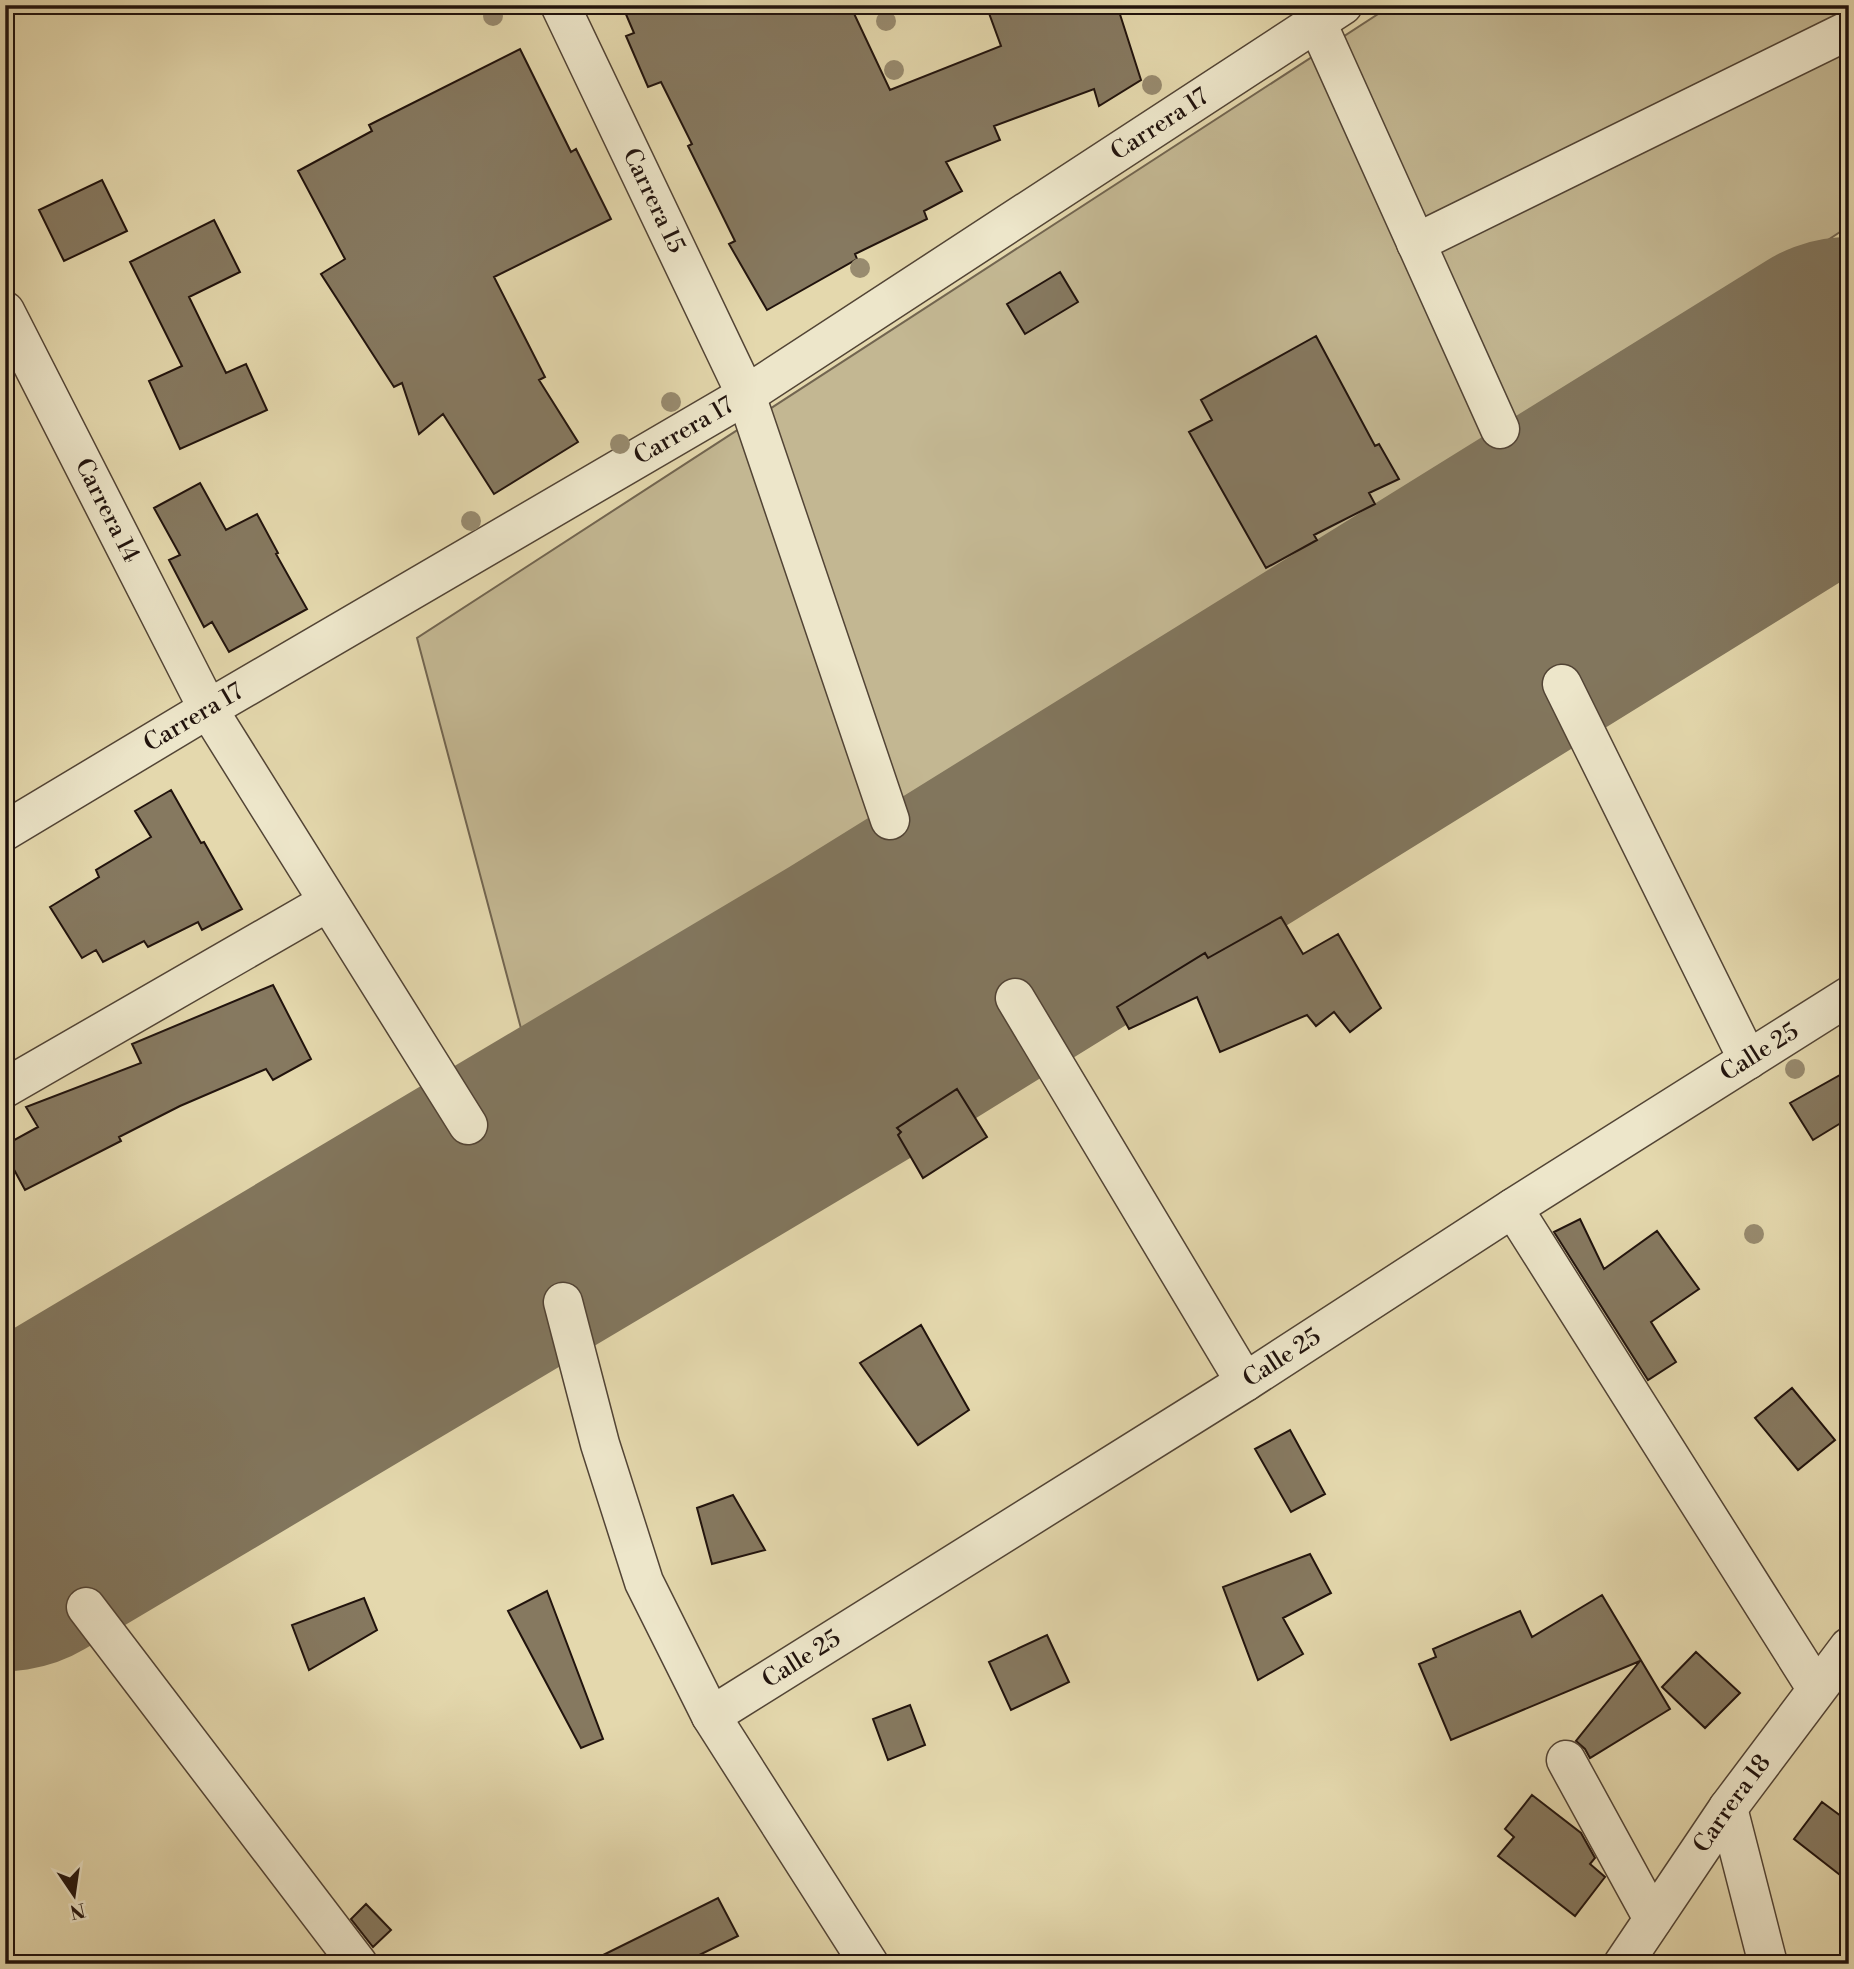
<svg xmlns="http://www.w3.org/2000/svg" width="1854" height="1969" font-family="'Libre Bodoni',serif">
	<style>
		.green { fill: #c3b792; stroke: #726550; stroke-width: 2 }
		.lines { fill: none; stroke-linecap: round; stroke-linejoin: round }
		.runway { stroke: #82765d; stroke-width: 312 }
		.building { fill: #867960; stroke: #21130d; stroke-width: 2 }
		.street-casing { stroke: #524435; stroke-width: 41 }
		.street { stroke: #ede6ca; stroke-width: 38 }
		.tree { fill: #988b6f }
		.labels { text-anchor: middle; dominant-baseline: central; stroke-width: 7; stroke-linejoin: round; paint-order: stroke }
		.street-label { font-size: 24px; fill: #21130d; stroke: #ede6ca }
	</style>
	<rect width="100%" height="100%" fill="#e4d8ad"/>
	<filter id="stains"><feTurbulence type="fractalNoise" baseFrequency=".00286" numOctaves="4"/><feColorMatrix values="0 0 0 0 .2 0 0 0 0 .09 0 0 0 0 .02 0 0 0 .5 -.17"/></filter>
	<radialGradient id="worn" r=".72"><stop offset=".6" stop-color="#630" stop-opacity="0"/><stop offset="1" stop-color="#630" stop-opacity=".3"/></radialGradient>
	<!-- green -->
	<path class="green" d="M1392 5H1849V226L539 1096 417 638Z"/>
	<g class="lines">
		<!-- runway -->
		<path class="runway" d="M5 1515 869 1001 1849 393"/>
	</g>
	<!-- building -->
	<path class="building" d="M622 5H850L890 90 1001 46 986 5H1117L1141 80 1099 106 1094 89 994 126 1000 140 946 162 962 191 924 211 927 219 855 254 857 259 767 310 729 244 735 241 688 146 692 144 661 82 648 87 626 36 634 33Z
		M520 49 571 152 576 149 611 219 494 277 545 377 539 380 578 442 494 494 443 414 419 434 402 383 394 387 321 274 345 259 298 171 372 131 369 125Z
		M102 180 127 231 64 261 39 210Z
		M214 220 240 272 189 297 226 373 246 364 267 410 180 449 149 381 182 366 130 262Z
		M1060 272 1078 302 1025 334 1007 304Z
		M1316 336 1375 446 1379 444 1399 479 1369 493 1375 504 1314 535 1317 540 1266 568 1189 432 1212 420 1201 400Z
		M200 483 226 530 257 514 278 553 276 554 307 609 229 652 212 622 204 627 169 560 180 555 154 508Z
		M171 790 201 843 204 842 242 909 202 930 198 922 148 947 144 941 103 962 96 950 82 958 50 907 99 877 96 870 151 837 135 811Z
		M1281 917 1303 954 1338 934 1381 1008 1350 1032 1334 1012 1316 1026 1307 1015 1220 1052 1197 997 1129 1029 1117 1007 1205 953 1208 958Z
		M273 985 311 1059 273 1080 266 1069 180 1106 119 1137 121 1141 25 1190 5 1153V1145L38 1127 26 1107 141 1063 132 1044Z
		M1849 1070V1118L1813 1140 1790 1103Z
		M957 1089 987 1137 923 1178 898 1135 901 1132 897 1128Z
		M1580 1219 1604 1269 1657 1231 1699 1289 1651 1322 1676 1362 1648 1380 1554 1232Z
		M921 1325 969 1410 918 1445 860 1363Z
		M1792 1388 1835 1440 1798 1470 1755 1418Z
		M1290 1430 1325 1494 1291 1512 1255 1449Z
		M733 1495 765 1550 712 1564 697 1508Z
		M1310 1554 1331 1593 1283 1618 1303 1654 1258 1680 1223 1587Z
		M547 1591 603 1739 581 1748 508 1611Z
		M1602 1595 1670 1709 1590 1758 1585 1749 1576 1741 1640 1661 1451 1740 1419 1664 1436 1657 1433 1649 1520 1611 1532 1637Z
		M364 1598 377 1630 309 1670 292 1625Z
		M1047 1635 1069 1682 1011 1710 989 1662Z
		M1696 1652 1740 1693 1705 1728 1662 1687Z
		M910 1705 925 1745 888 1760 873 1719Z
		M1532 1795 1581 1833 1595 1858 1590 1864 1605 1877 1575 1916 1498 1856 1514 1837 1505 1829Z
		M1822 1802 1849 1822V1882L1794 1839Z
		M718 1898 738 1936 681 1964H585Z
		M366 1904 391 1930 373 1947 351 1919Z"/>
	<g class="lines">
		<!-- street casing -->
		<g class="street-casing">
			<g id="street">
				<path id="s1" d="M560 5 746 395 890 820"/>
				<path d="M1309 5 1500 429"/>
				<path d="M1416 243 1849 30"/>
				<path id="s2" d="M5 311 208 709 468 1125"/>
				<path d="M1562 684 1748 1060"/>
				<path id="s3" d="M5 831 208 709 746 395 1343 5"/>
				<path d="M1015 998 1245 1382"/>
				<path d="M5 1088 328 902"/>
				<path d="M1513 1208 1816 1688"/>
				<path d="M563 1302 600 1444 644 1582 711 1716 869 1964"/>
				<path d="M86 1607 358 1964"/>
				<path id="s4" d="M711 1716 1245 1382 1513 1208 1849 996"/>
				<path d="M1566 1760 1653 1919"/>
				<path d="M1728 1808 1768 1964"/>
				<path id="s5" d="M1623 1964 1728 1808 1849 1647"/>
			</g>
		</g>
		<!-- street -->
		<use href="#street" class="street"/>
	</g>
	<!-- trees -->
	<g class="tree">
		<circle cx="493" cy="16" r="10"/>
		<circle cx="886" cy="21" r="10"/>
		<circle cx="894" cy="70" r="10"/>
		<circle cx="1152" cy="85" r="10"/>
		<circle cx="860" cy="268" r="10"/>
		<circle cx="671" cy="402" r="10"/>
		<circle cx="620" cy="444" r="10"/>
		<circle cx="471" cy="521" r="10"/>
		<circle cx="1795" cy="1069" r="10"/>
		<circle cx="1754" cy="1234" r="10"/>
	</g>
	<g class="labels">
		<!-- street labels -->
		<g class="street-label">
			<text stroke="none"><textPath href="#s3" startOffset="1354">Carrera 17</textPath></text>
			<text stroke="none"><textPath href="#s1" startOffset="217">Carrera 15</textPath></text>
			<text stroke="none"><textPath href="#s3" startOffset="788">Carrera 17</textPath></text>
			<text stroke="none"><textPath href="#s2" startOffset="224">Carrera 14</textPath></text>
			<text stroke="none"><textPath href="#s3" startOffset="220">Carrera 17</textPath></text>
			<text stroke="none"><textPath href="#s4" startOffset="1241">Calle 25</textPath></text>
			<text stroke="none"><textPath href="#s4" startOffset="674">Calle 25</textPath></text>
			<text stroke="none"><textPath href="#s4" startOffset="107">Calle 25</textPath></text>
			<text stroke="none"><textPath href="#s5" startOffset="194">Carrera 18</textPath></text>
		</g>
	</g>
	<!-- margin -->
	<rect width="1854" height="1969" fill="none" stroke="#e4d8ad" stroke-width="28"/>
	<rect x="7" y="7" width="1840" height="1955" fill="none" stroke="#21130d" stroke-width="3.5"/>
	<rect x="14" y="14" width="1826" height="1941" fill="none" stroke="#21130d" stroke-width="2"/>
	<!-- north arrow -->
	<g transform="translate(74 1895) rotate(167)" stroke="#ede6ca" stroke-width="5" paint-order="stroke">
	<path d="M0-5L12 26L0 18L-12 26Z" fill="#21130d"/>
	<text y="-10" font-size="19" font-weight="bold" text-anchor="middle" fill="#21130d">N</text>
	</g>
	<rect width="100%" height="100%" filter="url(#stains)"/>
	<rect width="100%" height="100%" fill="url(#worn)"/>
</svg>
